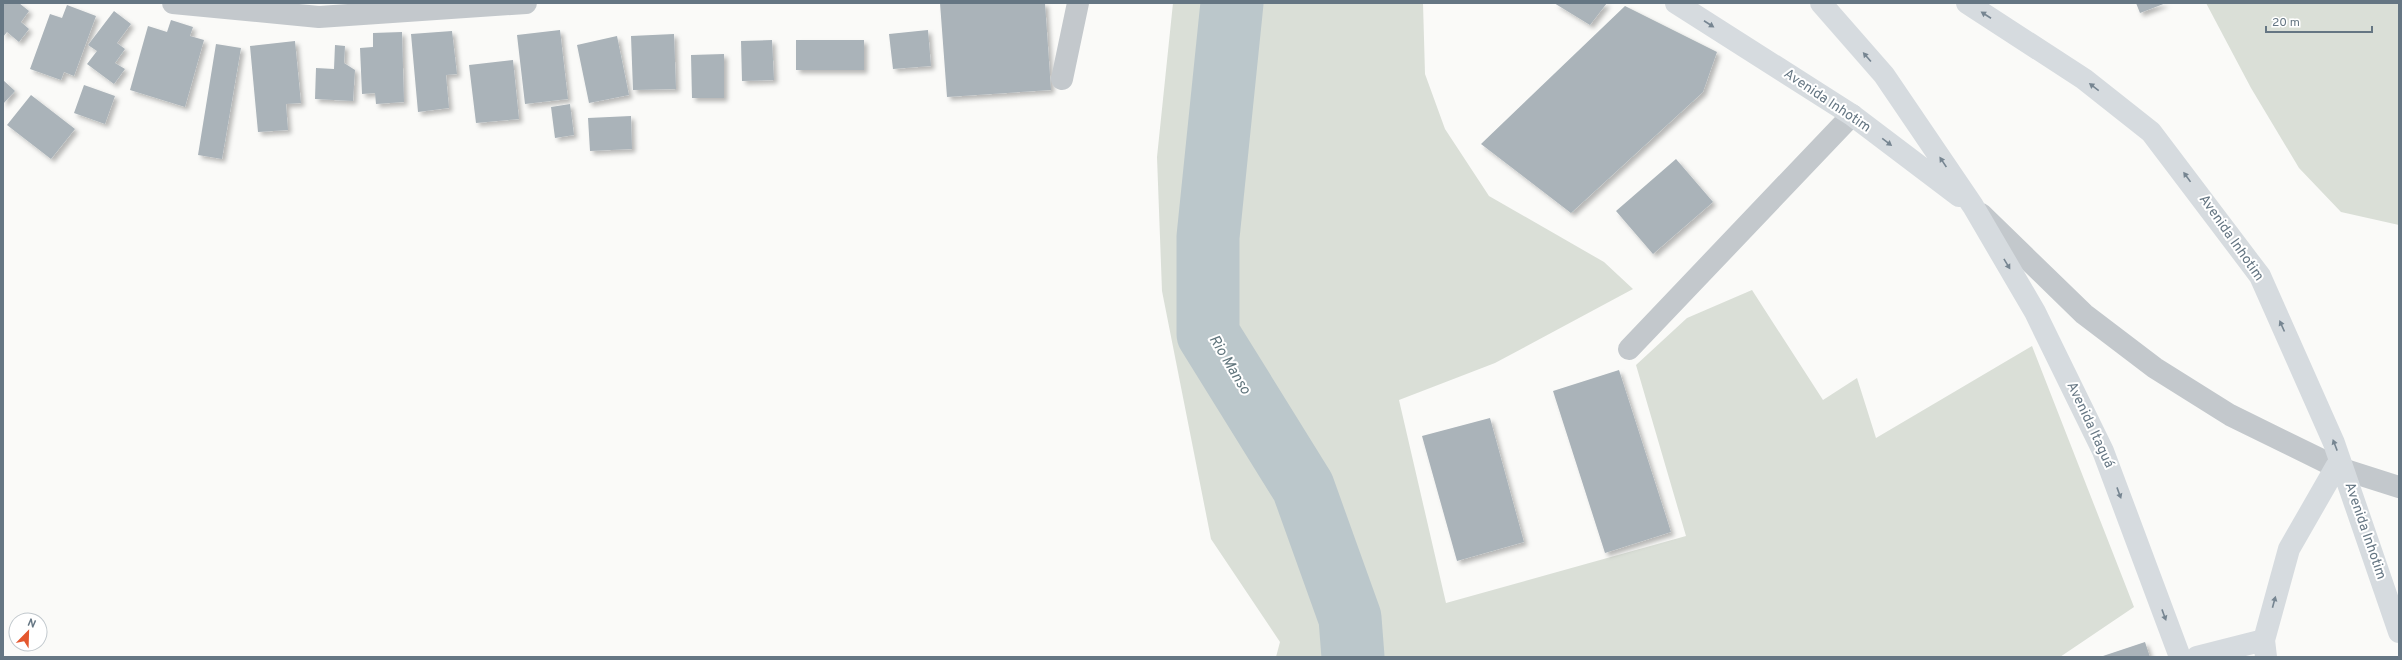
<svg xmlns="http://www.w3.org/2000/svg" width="2402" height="660" font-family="Overpass,sans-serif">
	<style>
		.green { fill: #dadfd7 }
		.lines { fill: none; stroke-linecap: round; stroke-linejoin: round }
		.river { stroke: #bbc7cb; stroke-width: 63 }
		.building { fill: #aab3b9; filter: url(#shadow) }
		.minor { stroke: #c3c8cc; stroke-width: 22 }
		.major { stroke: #d6dbdf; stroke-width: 22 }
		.oneway { fill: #768591 }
		.labels { text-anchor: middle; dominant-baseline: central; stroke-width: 4; stroke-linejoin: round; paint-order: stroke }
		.street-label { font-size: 14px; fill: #657683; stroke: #fff }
		.water-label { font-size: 15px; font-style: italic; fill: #60757c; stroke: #fff }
	</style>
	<defs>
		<filter id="shadow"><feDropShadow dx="3.5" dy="3.5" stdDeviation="2" flood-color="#0004"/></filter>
	</defs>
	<rect width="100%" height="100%" fill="#fafaf8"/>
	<!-- green -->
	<path class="green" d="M1173 3H1423L1425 74 1445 129 1489 196 1604 262 1633 289 1495 363 1399 400 1446 603 1686 536 1636 365 1687 318 1752 290 1823 400 1857 378 1876 438 2032 346 2134 607 2060 657H1276L1280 642 1211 539 1162 291 1157 157Z
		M2206 3H2399V225L2341 212 2299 168 2251 88Z"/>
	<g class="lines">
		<!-- river -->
		<path class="river" d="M1232 3 1208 237V334L1303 487 1350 618 1353 657"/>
	</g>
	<!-- building -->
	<path class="building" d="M3 3H19L29 11 21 22 29 29 19 42 7 32 3 37Z
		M940 3H1045L1051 90 947 97Z
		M1554 3H1607L1590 25Z
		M2136 3H2166L2140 13Z
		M67 5 96 16 74 76 64 72 61 80 30 69 50 14 62 18Z
		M1625 6 1717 52 1703 92 1571 213 1481 144Z
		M114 11 131 24 117 43 125 49 115 63 125 69 114 84 87 64 97 51 88 45Z
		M171 20 193 27 190 36 204 40 185 107 130 90 148 26 167 32Z
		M560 30 568 99 525 104 517 35Z
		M928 30 931 66 893 69 889 34Z
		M452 31 457 74 446 75 449 108 418 112 411 34Z
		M402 32 404 102 376 104 375 93 362 94 360 48 373 47V33Z
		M674 34 676 89 633 90 631 36Z
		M617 36 629 95 589 103 577 45Z
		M772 40 774 80 742 81 741 41Z
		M796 40H864V70H796Z
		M295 41 301 103 286 104 288 130 258 132 250 46Z
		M216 44 241 48 222 159 198 155Z
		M335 45 345 46 344 63 355 70 353 101 315 99 316 68 334 69Z
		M724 54V98H692L691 55Z
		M513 60 519 119 476 123 469 65Z
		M3 80 15 91 3 104Z
		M84 85 115 96 105 124 74 113Z
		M31 95 75 129 51 159 7 125Z
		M570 104 574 135 555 138 551 107Z
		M631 116 632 149 590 151 588 118Z
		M1676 159 1713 202 1653 254 1616 211Z
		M1619 370 1671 532 1605 553 1553 391Z
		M1490 418 1524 542 1457 561 1422 436Z
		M2145 642 2150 657H2100Z"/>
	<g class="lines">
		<!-- minor -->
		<path class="minor" d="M173 3 319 17 526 3
			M1062 79 1078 3
			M1981 214 2084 314 2155 368 2230 415 2336 467 2399 487
			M1629 349 1852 115"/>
		<!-- major -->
		<path class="major" d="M1676 3 1852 115 1959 196
			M1821 3 1884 75 1973 206 2035 312 2103 451 2180 657
			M1967 3 2084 79 2151 132 2260 276 2334 443 2399 632
			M2197 657 2264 640
			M2266 657 2264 640 2289 549 2336 467"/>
	</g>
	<!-- one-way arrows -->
	<defs><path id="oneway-solid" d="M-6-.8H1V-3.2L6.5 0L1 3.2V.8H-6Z"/></defs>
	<g class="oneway">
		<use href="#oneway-solid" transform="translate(1986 15) rotate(-147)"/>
		<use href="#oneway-solid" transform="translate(1709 24) rotate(33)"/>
		<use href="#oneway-solid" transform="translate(1867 57) rotate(-131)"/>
		<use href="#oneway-solid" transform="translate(2094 87) rotate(-142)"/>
		<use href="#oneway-solid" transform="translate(1887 142) rotate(37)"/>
		<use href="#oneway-solid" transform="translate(1943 162) rotate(-124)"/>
		<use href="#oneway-solid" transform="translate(2187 177) rotate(-126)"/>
		<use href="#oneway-solid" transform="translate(2007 264) rotate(59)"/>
		<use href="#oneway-solid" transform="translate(2282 326) rotate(-114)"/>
		<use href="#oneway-solid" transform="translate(2335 445) rotate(-111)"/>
		<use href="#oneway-solid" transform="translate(2119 493) rotate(70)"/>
		<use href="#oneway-solid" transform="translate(2274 602) rotate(-75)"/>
		<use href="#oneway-solid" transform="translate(2164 615) rotate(70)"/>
	</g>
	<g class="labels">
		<!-- street labels -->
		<g class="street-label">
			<text transform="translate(1827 101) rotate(34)">Avenida Inhotim</text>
			<text transform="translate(2231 238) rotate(55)">Avenida Inhotim</text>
			<text transform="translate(2090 425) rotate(65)">Avenida Itaguá</text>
			<text transform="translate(2365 531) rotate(71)">Avenida Inhotim</text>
		</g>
		<!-- water labels -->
		<g class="water-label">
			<text transform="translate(1229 365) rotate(59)">Rio Manso</text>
		</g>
	</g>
	<!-- border -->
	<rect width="2402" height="660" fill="none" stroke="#657683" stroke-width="8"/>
	<!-- north arrow -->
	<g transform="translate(28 632) rotate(23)"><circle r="19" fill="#ffffff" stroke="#c1c8cd"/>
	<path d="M0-3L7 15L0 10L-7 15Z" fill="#e4572e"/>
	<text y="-6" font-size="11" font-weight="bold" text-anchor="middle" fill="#657683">N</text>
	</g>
	<!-- scale -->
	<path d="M2266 26v6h106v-6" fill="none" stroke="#657683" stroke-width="2"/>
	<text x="2272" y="26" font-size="12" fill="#657683" stroke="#ffffff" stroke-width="3" paint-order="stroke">20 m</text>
</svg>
